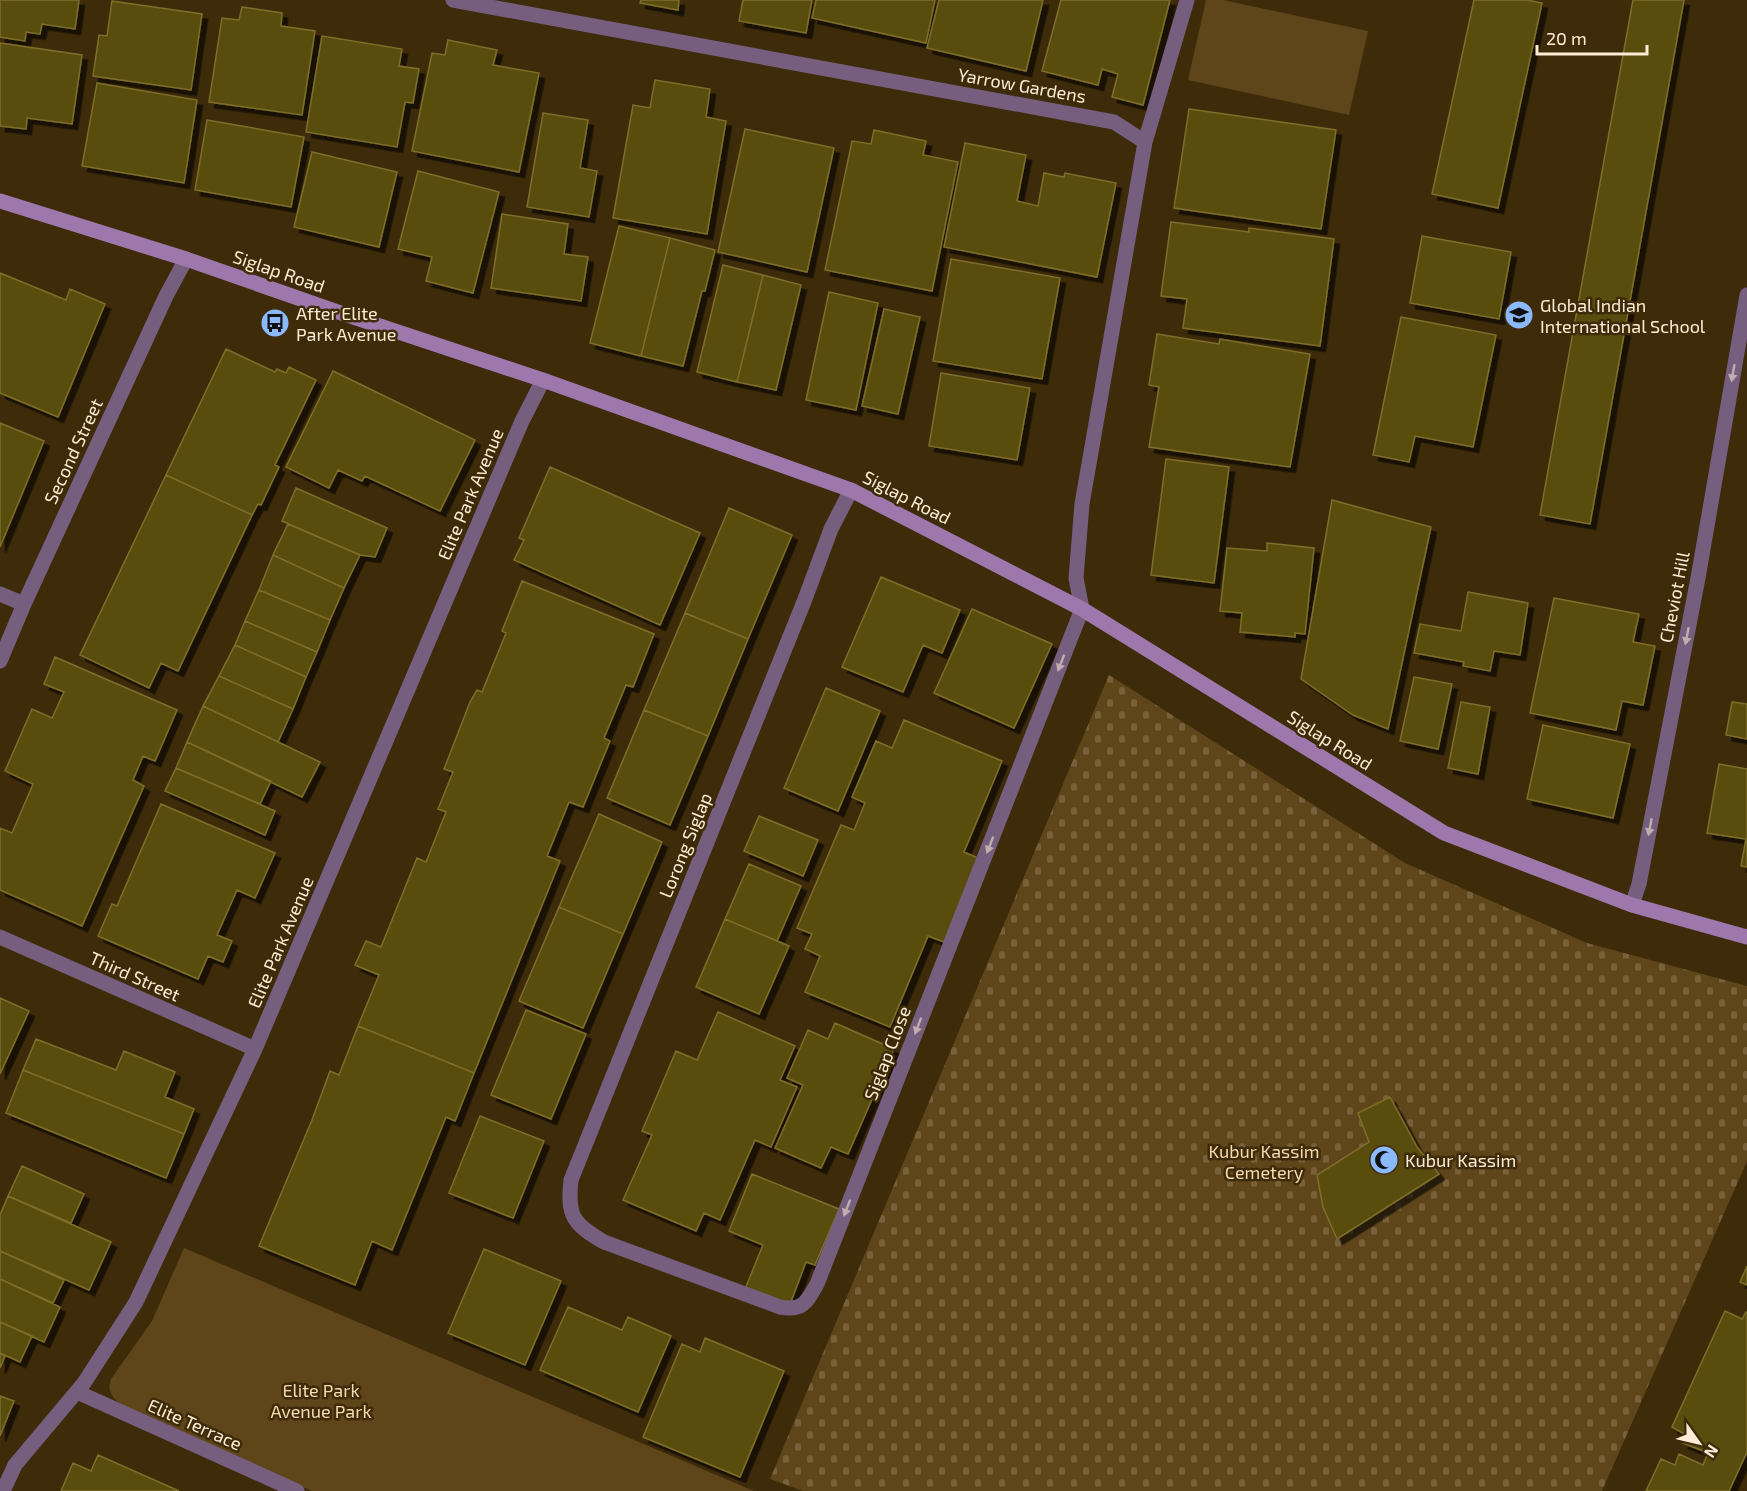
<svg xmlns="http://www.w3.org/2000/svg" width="1747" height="1491" font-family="'Exo 2',sans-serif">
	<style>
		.green { fill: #5f451a }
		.cemetery { fill: url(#cemetery-stones) }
		.building { fill: #594d0f; stroke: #7e6e29; stroke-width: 1.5; filter: url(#shadow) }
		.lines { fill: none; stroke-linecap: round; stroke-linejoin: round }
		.minor { stroke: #765e7f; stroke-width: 15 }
		.secondary { stroke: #9e77ac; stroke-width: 15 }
		.oneway { fill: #c1adae }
		.labels { text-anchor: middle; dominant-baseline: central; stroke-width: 5; stroke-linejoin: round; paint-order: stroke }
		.street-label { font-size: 18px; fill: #feedd5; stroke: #3e2b0a }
		.poi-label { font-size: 18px; fill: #feedd5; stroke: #3e2b0a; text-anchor: start }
		.park-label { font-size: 18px; fill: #f7daaf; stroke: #3e2b0a }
	</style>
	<defs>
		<pattern id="cemetery-stones" width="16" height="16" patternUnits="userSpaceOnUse" patternTransform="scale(1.5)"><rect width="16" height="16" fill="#5f451a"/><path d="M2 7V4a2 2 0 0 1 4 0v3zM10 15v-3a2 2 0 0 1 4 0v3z" fill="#77603a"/></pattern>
		<filter id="shadow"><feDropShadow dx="5.5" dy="5.5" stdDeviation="0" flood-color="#0009"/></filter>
	</defs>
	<rect width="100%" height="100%" fill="#3e2b0a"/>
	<!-- green -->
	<path class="green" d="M1206 0H1223L1368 31 1349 115 1188 80Z
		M184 1248 754 1491H312L126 1408C114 1400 106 1393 111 1379L152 1321Z"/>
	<!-- cemetery -->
	<path class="cemetery" d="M1109 675 1405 863 1587 943 1747 986V1161L1602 1491H803L770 1479Z"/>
	<!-- building -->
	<path class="building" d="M0 0H79L75 29 42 24 40 34 26 32 25 41 0 37Z
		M641 0H679L678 10 640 3Z
		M743 0H812L806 33 739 21Z
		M816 0H935L926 43 812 18Z
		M939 0H1043L1026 71 927 48Z
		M1061 0H1170L1143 105 1112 97 1118 74 1102 69 1098 85 1042 71Z
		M1474 0H1527L1542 3 1498 208 1432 194Z
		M1633 0H1684L1590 524 1540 515Z
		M112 1 202 14 191 90 93 76 99 35 107 36Z
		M242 7 282 13 281 26 315 31 302 115 209 102 222 18 239 20Z
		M322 36 402 49 399 66 419 69 413 103 405 102 397 147 306 132Z
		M448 40 497 50 493 65 539 73 519 172 412 151 432 53 445 55Z
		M0 43 82 55 72 124 27 118 26 129 0 126Z
		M655 80 710 89 706 117 726 121 707 234 613 218 633 105 650 108Z
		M97 83 197 100 184 183 82 166Z
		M1189 109 1336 130 1321 229 1174 208Z
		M543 113 588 120 580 168 597 171 589 217 527 207Z
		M207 120 304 137 291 207 195 190Z
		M745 129 834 148 807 272 718 252Z
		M874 130 926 141 923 155 958 162 932 291 825 270 852 141 871 144Z
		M965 143 1026 155 1017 201 1038 206 1044 173 1064 177 1065 173 1116 183 1097 277 944 247Z
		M312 152 397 172 379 247 294 227Z
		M418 171 499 192 473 293 426 281 432 257 398 249Z
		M502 214 568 224 564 254 588 257 581 301 491 288Z
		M1171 222 1249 232V228L1334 239 1320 346 1183 328 1187 299 1161 296Z
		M619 226 670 238 641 356 590 343Z
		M1422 236 1511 252 1499 319 1410 303Z
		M670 238 715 250 705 291H702L683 366 641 356Z
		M951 259 1060 278 1042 379 933 361Z
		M723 265 763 275 737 382 697 372Z
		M0 273 66 300 70 289 105 304 58 417 0 393Z
		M763 275 801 285 776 390 737 382Z
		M829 292 878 303 856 410 806 400Z
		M884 309 920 317 898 414 862 406Z
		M1401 317 1496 335 1473 447 1415 436 1409 462 1373 455Z
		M1157 334 1219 344 1220 339 1310 354 1290 467 1149 447 1159 387 1149 385Z
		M226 349 275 372 277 369 286 373 289 367 316 380 275 465 279 467 261 505 258 504 252 515 166 475Z
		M333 371 475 440 440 511 365 476 362 481 338 470 329 488 286 467Z
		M941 373 1030 388 1017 460 929 446Z
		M0 423 44 441 0 547Z
		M1166 459 1229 467 1214 583 1151 575Z
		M550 467 700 533 660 625 514 560 524 540 519 538Z
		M166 475 252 515 178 671 161 663 149 688 80 655Z
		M296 488 387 528 375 557 360 555 282 521Z
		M1332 500 1431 527 1388 729 1353 715 1301 679Z
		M729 508 792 535 748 639 685 613Z
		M288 524 360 555 344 588 273 555Z
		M1267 543 1314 548 1305 634 1295 633V637L1240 632 1242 613 1220 611 1227 548 1267 551Z
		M273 555 344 588 330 620 259 590Z
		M881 577 960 610 942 653 923 645 903 692 842 667Z
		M522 581 654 634 633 687 626 685 604 738 610 741 583 807 569 802 547 856 560 861 474 1073 358 1026 379 975 355 965 366 941 381 947 417 858 426 862 446 812 438 809 453 772 444 769 470 702 477 690 482 692 506 633 502 631Z
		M259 590 330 620 317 652 245 621Z
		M1468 592 1528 603 1520 655 1494 651 1490 671 1463 666 1464 662 1414 653 1420 624 1461 631Z
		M1554 598 1639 614 1633 642 1655 646 1643 705 1622 701 1616 730 1530 713Z
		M972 609 1052 644 1014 728 934 693Z
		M685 613 748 639 708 736 644 710Z
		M245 621 317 652 306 677 235 645Z
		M235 645 306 677 293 709 219 676Z
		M55 657 177 710 155 761 143 756 133 780 144 786 82 926 0 890V828L12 833 33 784 5 771 32 709 52 718 64 692 44 684Z
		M219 676 293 709 278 742 203 706Z
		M1414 677 1452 684 1438 749 1400 741Z
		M826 688 880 711 838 811 784 788Z
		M1461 702 1490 707 1478 774 1448 768Z
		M1732 702 1747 704V739L1726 735Z
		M203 706 320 762 302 797 187 742Z
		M644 710 708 736 670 825 607 798Z
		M904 720 1002 761 964 852 978 858 944 942 928 936 890 1027 805 992 820 956 805 949 812 934 797 928 841 825 854 830 865 803 852 797 876 741 892 748Z
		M1543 725 1630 744 1613 818 1527 799Z
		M187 742 271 781 260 804 176 768Z
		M1719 764 1747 769V867L1741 866 1746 839 1707 833Z
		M176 768 275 811 265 835 165 791Z
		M161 804 275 853 255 898 237 890 217 935 232 941 223 962 208 956 198 979 98 936 112 904 117 906Z
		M599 814 662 842 623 934 559 907Z
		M759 816 818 840 803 876 744 851Z
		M749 864 801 886 777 941 725 919Z
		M559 907 623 934 583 1028 519 1001Z
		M725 919 789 946 759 1014 696 987Z
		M0 998 29 1011 0 1074Z
		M526 1010 586 1034 551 1119 491 1095Z
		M718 1012 795 1046 780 1080 797 1087 771 1147 755 1140 720 1220 704 1213 696 1231 623 1200 652 1135 642 1131 676 1051 697 1060Z
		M835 1023 894 1049 848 1154 831 1147 821 1168 775 1148 803 1085 787 1078 808 1030 828 1039Z
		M358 1026 474 1073 455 1121 446 1117 392 1250 372 1241 355 1285 259 1246 312 1120 330 1071 339 1075Z
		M36 1039 116 1070 124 1051 175 1072 165 1097 194 1109 184 1134 23 1070Z
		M23 1070 184 1134 166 1178 6 1113Z
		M1390 1097 1417 1147 1439 1174 1337 1239 1323 1207 1317 1175 1369 1142 1358 1113Z
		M480 1116 544 1141 513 1218 449 1193Z
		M22 1166 84 1194 71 1223 8 1196Z
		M752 1174 839 1209 815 1265 806 1262 789 1307 745 1289 763 1245 729 1231Z
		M8 1196 111 1242 89 1290 0 1251V1215Z
		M484 1249 561 1281 525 1365 448 1333Z
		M0 1251 64 1280 53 1303 0 1279Z
		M1747 1266V1285L1740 1282Z
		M0 1279 60 1307 44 1342 0 1322Z
		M568 1307 622 1330 628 1317 671 1336 638 1412 540 1370Z
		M1725 1311 1742 1319 1746 1312 1747 1313V1452L1729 1491H1646L1661 1459 1675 1465 1679 1454 1703 1465 1708 1453 1683 1443 1686 1435 1672 1427Z
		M0 1322 32 1336 20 1362 0 1353Z
		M705 1338 784 1371 740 1477 643 1437 682 1344 700 1352Z
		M0 1353 5 1356 0 1368Z
		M0 1396 14 1401 0 1436Z
		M98 1455 179 1491H61L73 1463 91 1471Z"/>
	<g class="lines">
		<!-- minor -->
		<path class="minor" d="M453 0 1114 122 1145 142
			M851 490 831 529 805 599 571 1180C567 1216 573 1224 604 1242L780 1307C803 1311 806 1303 817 1284L1082 609 1076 578 1082 504 1145 142 1187 0
			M0 594 24 604
			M0 661 24 604 166 296 186 259
			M1632 905 1639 884 1698 578 1747 295
			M0 937 255 1049
			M77 1392 297 1491
			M3 1491 15 1465 84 1383 136 1302 255 1049 522 421 543 380"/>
		<!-- secondary -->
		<path class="secondary" d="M0 201 186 259 335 311 543 380 851 490 1082 609 1444 833 1632 905 1747 937"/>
	</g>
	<!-- one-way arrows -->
	<defs><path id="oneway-solid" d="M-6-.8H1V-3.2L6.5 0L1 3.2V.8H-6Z" transform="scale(1.5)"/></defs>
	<g class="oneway">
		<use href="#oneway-solid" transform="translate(1733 373) rotate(100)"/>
		<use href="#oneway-solid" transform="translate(1687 636) rotate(101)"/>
		<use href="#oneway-solid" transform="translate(1061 663) rotate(111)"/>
		<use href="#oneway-solid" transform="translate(1650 827) rotate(101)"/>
		<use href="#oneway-solid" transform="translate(990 845) rotate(111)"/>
		<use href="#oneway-solid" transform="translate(918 1026) rotate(111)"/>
		<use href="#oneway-solid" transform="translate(847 1208) rotate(111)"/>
	</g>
	<!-- icons -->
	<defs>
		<g id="school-disc" transform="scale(1.5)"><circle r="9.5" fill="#8abafc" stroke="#3e2b0a"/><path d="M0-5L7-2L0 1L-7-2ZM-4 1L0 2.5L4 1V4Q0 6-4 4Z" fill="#111"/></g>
		<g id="bus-disc" transform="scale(1.5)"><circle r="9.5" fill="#8abafc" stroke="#3e2b0a"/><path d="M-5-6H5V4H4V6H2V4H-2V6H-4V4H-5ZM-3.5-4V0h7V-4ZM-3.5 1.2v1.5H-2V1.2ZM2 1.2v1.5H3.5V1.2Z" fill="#111"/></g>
		<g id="mosque-disc" transform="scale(1.5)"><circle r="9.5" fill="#8abafc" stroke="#3e2b0a"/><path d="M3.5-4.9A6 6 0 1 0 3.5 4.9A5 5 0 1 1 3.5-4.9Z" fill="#111"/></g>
	</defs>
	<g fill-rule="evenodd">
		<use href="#school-disc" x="1519" y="315"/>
		<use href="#bus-disc" x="275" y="323"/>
		<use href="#mosque-disc" x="1384" y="1160"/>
	</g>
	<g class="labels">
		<!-- street labels -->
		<g class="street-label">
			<text transform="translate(1022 85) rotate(10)">Yarrow Gardens</text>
			<text transform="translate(279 271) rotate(19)">Siglap Road</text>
			<text transform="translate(73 451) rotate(-65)">Second Street</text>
			<text transform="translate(470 494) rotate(-67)">Elite Park Avenue</text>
			<text transform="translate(907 497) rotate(27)">Siglap Road</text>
			<text transform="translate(1674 597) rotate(-79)">Cheviot Hill</text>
			<text transform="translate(1330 740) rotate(32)">Siglap Road</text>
			<text transform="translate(685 845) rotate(-68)">Lorong Siglap</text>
			<text transform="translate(280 942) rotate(-67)">Elite Park Avenue</text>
			<text transform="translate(135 976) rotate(24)">Third Street</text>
			<text transform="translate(887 1053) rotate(-69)">Siglap Close</text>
			<text transform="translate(195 1424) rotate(24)">Elite Terrace</text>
		</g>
		<!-- poi labels -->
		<g class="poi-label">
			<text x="1540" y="305">Global Indian<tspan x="1540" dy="21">International School</tspan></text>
			<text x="296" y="313">After Elite<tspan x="296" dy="21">Park Avenue</tspan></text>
			<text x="1405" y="1160">Kubur Kassim</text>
		</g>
		<!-- park labels -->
		<g class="park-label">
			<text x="1264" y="1151">Kubur Kassim<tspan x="1264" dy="21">Cemetery</tspan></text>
			<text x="321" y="1390">Elite Park<tspan x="321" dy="21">Avenue Park</tspan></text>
		</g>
	</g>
	<!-- north arrow -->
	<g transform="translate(1699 1443) rotate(124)" stroke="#3e2b0a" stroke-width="4.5" paint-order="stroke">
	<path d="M0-4.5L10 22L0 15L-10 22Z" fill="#feedd5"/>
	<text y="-9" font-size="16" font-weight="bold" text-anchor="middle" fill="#feedd5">N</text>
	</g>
	<!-- scale -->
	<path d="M1537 45v9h110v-9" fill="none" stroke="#feedd5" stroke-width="3"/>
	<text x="1546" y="45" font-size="18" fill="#feedd5" stroke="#3e2b0a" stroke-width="4.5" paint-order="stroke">20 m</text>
</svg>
